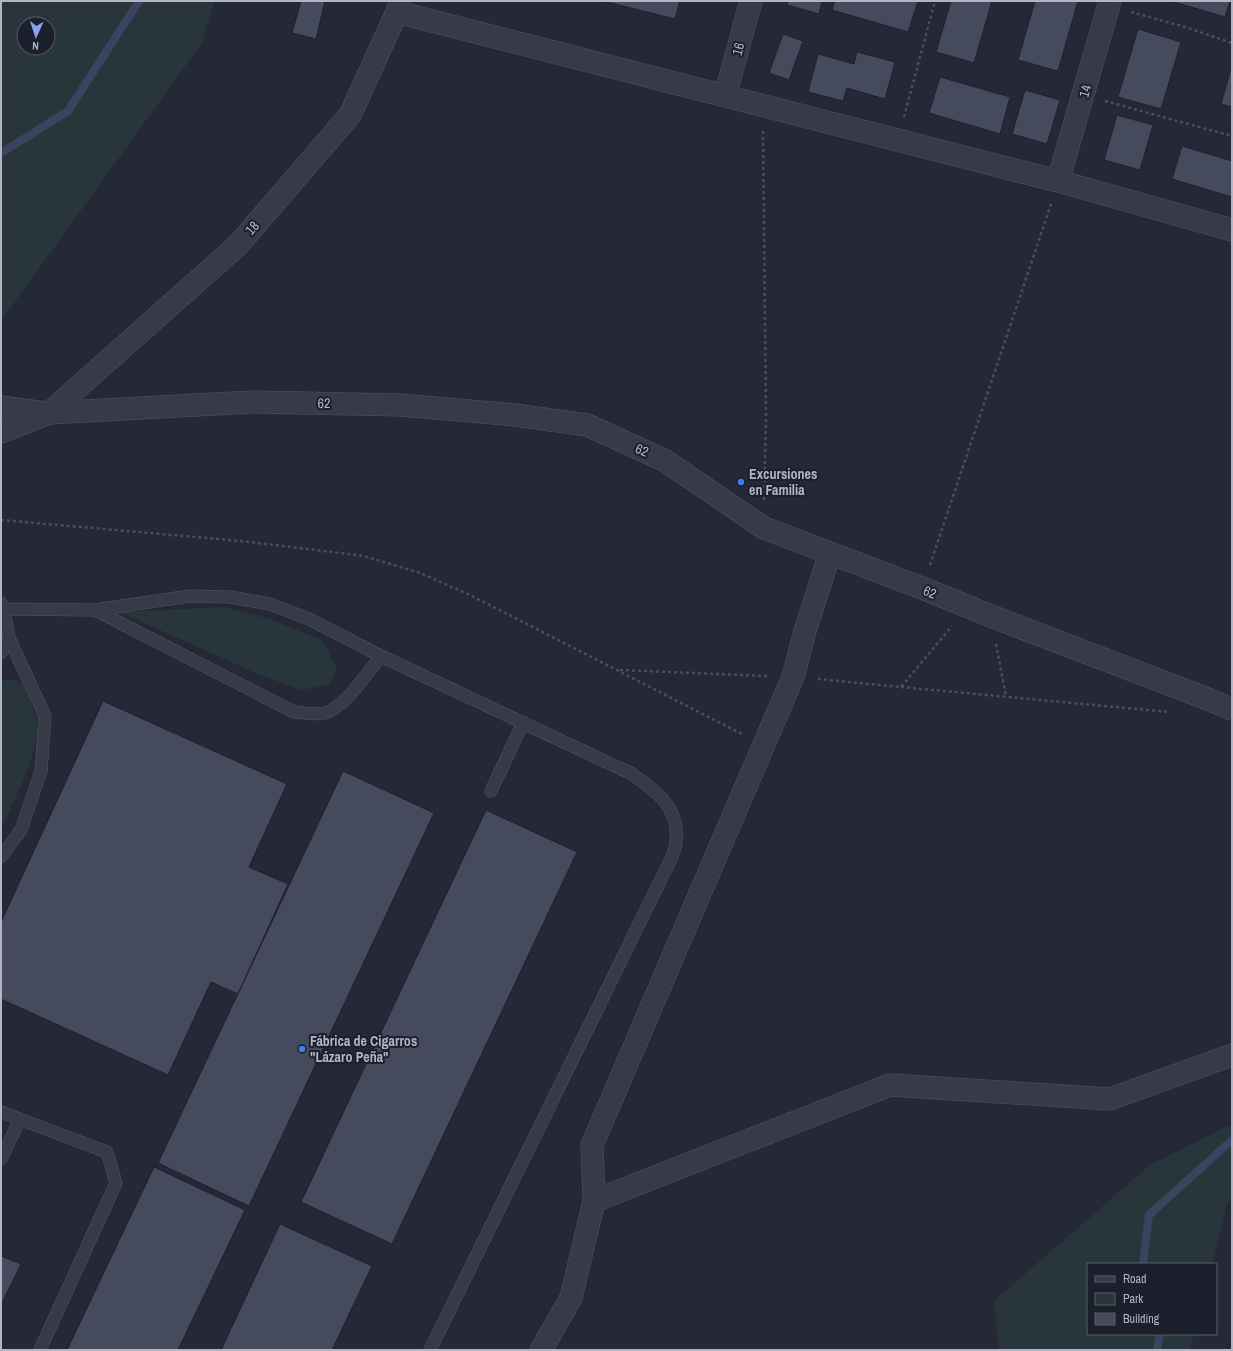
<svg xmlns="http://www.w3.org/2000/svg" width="1233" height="1351" font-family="'Archivo Narrow',sans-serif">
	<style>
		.green { fill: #28363b; fill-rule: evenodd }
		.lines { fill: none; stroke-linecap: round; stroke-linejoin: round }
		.stream { stroke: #3a435f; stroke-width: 8 }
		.building { fill: #454a5c; stroke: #1e222f }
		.service-casing { stroke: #525563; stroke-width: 13 }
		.minor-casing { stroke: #525563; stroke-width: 23 }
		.tertiary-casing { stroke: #525563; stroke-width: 23 }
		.path { stroke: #455258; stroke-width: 2.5; stroke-dasharray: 3 3; stroke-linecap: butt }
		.service { stroke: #373b48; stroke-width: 12 }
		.minor { stroke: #373b48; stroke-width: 22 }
		.tertiary { stroke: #373b48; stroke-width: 22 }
		.shop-dot { fill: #3f7fe0; stroke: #1c202d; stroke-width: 1.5 }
		.labels { text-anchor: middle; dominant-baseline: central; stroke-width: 4; stroke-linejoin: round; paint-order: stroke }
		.street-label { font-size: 14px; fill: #b2b5c4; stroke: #1c202d }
		.poi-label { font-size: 14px; font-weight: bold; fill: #b2b5c4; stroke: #1c202d; text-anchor: start }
	</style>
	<rect width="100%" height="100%" fill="#242837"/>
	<!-- green -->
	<path class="green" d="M1 1H214L202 43 1 321ZM24 24H48V48H24Z
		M225 607 272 620 322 640 337 668 329 685 301 690 260 675 120 612Z
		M6 680C23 680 25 685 30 701 32 707 36 714 37 721 39 755 15 798 1 829V683Z
		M1232 1124V1199L1228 1202 1212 1264H1088V1334H1194L1190 1350H999L994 1301 1150 1165Z"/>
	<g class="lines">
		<!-- stream -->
		<path class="stream" d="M1 153 68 111 139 1
			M1143 1264 1149 1215 1232 1140
			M1157 1350 1160 1334"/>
	</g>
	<!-- building -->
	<path class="building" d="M301 1H325L316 39 292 33Z
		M603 1H680L675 19Z
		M788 1H822L819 14 787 5Z
		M835 1H918L908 32 832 10Z
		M951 1H992L974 63 936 52Z
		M1035 1H1078L1058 71 1018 60Z
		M1171 1H1230L1225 17Z
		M1138 29 1181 42 1161 109 1118 97Z
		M783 34 803 41 789 80 769 73Z
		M857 52 895 62 885 99 847 88 843 101 808 92 818 54 854 64Z
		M1232 65V107L1221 104Z
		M940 77 1010 97 1000 134 929 113Z
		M1025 90 1060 100 1047 144 1012 134Z
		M1117 115 1153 125 1140 170 1104 160Z
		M1182 146 1232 161V197L1172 179Z
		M103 701 287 784 249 867 288 884 238 994 211 982 168 1075 1 999V922Z
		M343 771 434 813 249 1206 158 1163Z
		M486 810 577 852 392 1244 301 1202Z
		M154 1167 245 1210 178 1350H67Z
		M280 1224 372 1266 332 1350H221Z
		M1 1256 21 1264 1 1305Z"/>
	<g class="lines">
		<!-- service casing -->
		<g class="service-casing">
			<path id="service" d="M1 603 4 609 9 638 1 653
				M4 609 95 610 190 596 230 597 270 604 309 619 381 656 632 774C656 791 680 808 676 841 676 847 673 854 671 859L430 1350
				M95 610 294 712C304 713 315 715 325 713 344 708 368 672 381 656
				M491 791 523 723
				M1 857 21 830 41 771 45 716 9 638
				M1 1112 107 1152 116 1183 40 1350
				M1 1159 20 1119"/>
		</g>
		<!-- minor casing -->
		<g class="minor-casing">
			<path id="minor" d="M397 12 1058 181 1232 230
				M725 96 751 1
				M1058 181 1110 1
				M49 413 252 402 400 405 515 415 587 425 664 460 764 528 922 588 991 616 1200 696 1232 709
				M594 1201 890 1085 1110 1099 1232 1055
				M541 1350 571 1298 594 1201 592 1145 793 677 805 631 830 553"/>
		</g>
		<!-- tertiary casing -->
		<g class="tertiary-casing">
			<path id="tertiary" d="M1 407 46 413
				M1 432 49 413 238 245 350 115 397 12 400 1"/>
		</g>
		<!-- path -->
		<path class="path" d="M1131 12 1185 27 1232 43
			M1105 101 1232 136
			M904 117 935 1
			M763 131 766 418 764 500
			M1 520 241 541 364 556 420 573 468 594 742 734
			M930 565 1051 204
			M996 644 1006 696
			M620 670 767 676
			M818 679 901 687 952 626
			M901 687 1169 712"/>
		<!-- service -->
		<use href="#service" class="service"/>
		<!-- minor -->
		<use href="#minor" class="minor"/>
		<!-- tertiary -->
		<use href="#tertiary" class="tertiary"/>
	</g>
	<!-- markers -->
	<g class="shop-dot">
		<circle cx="741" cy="482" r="4"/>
		<circle cx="302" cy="1049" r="4"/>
	</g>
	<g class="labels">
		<!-- street labels -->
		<g class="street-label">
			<text transform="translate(738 49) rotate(-75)">16</text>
			<text transform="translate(1085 91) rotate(-74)">14</text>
			<text transform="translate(252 228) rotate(-49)">18</text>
			<text transform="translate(324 403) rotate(1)">62</text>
			<text transform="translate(642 450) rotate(24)">62</text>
			<text transform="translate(930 592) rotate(22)">62</text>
		</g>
		<!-- poi labels -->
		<g class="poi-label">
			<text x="749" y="474">Excursiones<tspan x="749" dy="16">en Familia</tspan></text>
			<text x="310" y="1041">Fábrica de Cigarros<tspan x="310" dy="16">"Lázaro Peña"</tspan></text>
		</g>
	</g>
	<!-- border -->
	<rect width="1233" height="1351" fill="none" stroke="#b2b5c4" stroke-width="4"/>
	<!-- legend -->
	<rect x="1087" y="1263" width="130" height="72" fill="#1c202d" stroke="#585c69"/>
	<rect x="1095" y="1276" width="20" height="6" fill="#373b48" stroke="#585c69"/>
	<text x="1123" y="1283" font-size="12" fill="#b2b5c4">Road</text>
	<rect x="1095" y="1293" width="20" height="12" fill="#28363b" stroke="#585c69"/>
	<text x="1123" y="1303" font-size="12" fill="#b2b5c4">Park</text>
	<rect x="1095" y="1313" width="20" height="12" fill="#454a5c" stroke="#585c69"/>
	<text x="1123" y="1323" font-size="12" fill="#b2b5c4">Building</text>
	<!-- north arrow -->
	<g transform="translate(36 36) rotate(183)"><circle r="19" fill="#1c202d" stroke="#585c69"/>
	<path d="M0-3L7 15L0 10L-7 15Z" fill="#8ea0ed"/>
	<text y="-6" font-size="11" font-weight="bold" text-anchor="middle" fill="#b2b5c4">N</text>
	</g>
</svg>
